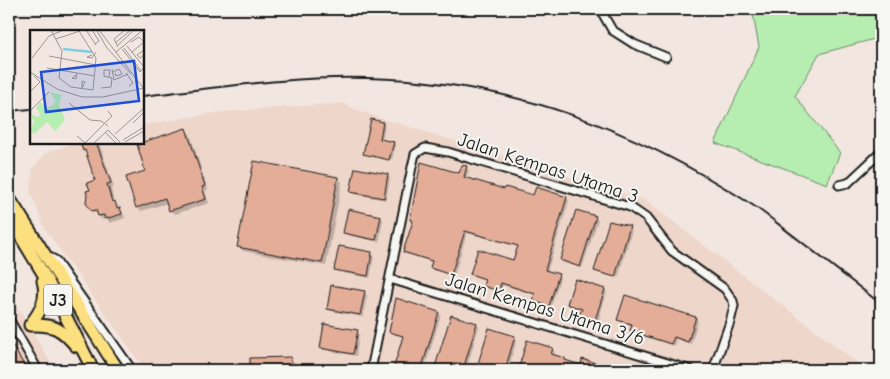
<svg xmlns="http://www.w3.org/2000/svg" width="890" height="379" font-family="'Comic Neue',sans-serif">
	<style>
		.built { fill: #eed6ca }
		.green { fill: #b6eeb1; stroke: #698566 }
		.shadow { fill: #0003 }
		.building { fill: #e3ad98; stroke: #1c1c1c }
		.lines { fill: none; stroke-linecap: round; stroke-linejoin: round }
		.street-casing { stroke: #1c1c1c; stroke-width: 11 }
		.primary-casing { stroke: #1c1c1c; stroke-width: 15 }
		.street { stroke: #f6f6f2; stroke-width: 7 }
		.primary { stroke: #fce080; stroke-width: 11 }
		.rail { stroke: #1c1c1c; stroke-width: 2 }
		.labels { text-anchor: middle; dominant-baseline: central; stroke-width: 4; stroke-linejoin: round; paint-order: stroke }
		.shield { fill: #f6f6f2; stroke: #5d5d5c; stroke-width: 1 }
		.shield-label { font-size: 18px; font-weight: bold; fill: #1c1c1c }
		.street-label { font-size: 19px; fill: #1c1c1c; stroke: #f6f6f2 }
		.inset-river { fill: none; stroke: #82cce2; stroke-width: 2.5 }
		.inset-road { fill: none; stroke: #9c9692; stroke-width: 1 }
		.view { fill: #1d4ed8; fill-opacity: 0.15; stroke: #1d4ed8; stroke-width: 2.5 }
		.inset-edge { fill: none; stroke: #1c1c1c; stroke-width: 2.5 }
	</style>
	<rect width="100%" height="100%" fill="#f2e7e0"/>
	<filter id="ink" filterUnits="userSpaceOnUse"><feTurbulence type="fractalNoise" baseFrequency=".02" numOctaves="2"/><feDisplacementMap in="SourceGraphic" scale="10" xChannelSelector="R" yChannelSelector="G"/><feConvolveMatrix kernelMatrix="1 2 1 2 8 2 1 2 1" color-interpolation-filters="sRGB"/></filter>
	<g filter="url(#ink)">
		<!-- built -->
		<path class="built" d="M342 103 362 112 645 200 867 370H145L45 229 30 191 33 168 44 154 73 143 142 142 143 125 220 112Z
			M9 293 55 370H9Z"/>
		<!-- green -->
		<path class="green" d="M752 9H881V46L874 39 819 54 795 96 840 153 827 184 715 143 759 47Z"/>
		<!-- shadow -->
		<path class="shadow" d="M383 123 385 125 382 140 393 143 396 145 392 159 365 154Z
			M186 130 190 134 208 190 205 191 209 203 175 214 170 210 168 203 141 211 137 207 147 172Z
			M82 142 99 143 114 187 111 189 114 202 123 213 125 218 110 223 107 219 103 220 89 207 91 190 96 181 88 153 84 150Z
			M466 168 469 170 466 179 505 191 534 197 567 198 569 201 547 272 558 275 560 278 551 307 536 303 534 300 536 295 503 285 501 292 487 288 484 285 486 280 474 276 472 274 514 262 519 247 467 233 454 276 434 270 431 268 433 262 406 254 404 251Z
			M388 175 390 178 386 200 354 194 351 192Z
			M338 178 342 182 326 266 243 251 239 246Z
			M381 217 383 220 379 242 347 235 344 232Z
			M595 217 598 220 582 268 564 263 561 260Z
			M629 228 632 230 618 278 598 273 596 270Z
			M372 253 374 256 370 278 338 272 336 269Z
			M605 290 607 292 598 322 583 318 581 315 582 310 571 306 568 304Z
			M364 292 367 295 363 317 331 311 328 308Z
			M439 313 441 315 424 370H394L404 337 393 334 390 331Z
			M452 317 477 324 479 327 466 370H436Z
			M696 318 698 321 691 344 676 339 674 346 634 333 631 331 633 326 621 322 619 319Z
			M490 329 515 337 517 339 508 370H477Z
			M357 331 359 334 356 356 324 350 321 348Z
			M9 339 28 370H9Z
			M528 342 552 349 555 352 554 356 565 359 567 362 581 366 608 368 610 370H519Z
			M251 359H291L295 363V370H251Z
			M318 366 341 370H318Z"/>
		<!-- building -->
		<path class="building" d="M371 119 383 122 380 139 394 142 389 160 363 154Z
			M186 128 205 186 202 187 206 199 169 211 165 198 136 208 126 177 145 171 137 144Z
			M80 142H96L111 183 107 184 112 202 115 201 117 208 120 207 122 214 105 219 104 215 98 216 96 210 92 211 88 207 86 202 87 195 86 191 90 190 87 183 95 180 85 150 83 151Z
			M254 161 338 177 322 263 237 247Z
			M421 162 459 173 462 165 467 166 464 177 504 189 505 187 533 195 536 187 567 197 545 270 559 274 549 306 533 301 535 294 501 283 499 291 483 286 485 279 470 274 478 249 513 260 518 246 465 231 451 275 430 268 432 261 403 252 413 221 410 220Z
			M355 168 388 174 384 198 350 192Z
			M348 209 381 216 376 240 343 233Z
			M576 210 596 216 580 267 560 260Z
			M609 221 630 226 615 277 594 271Z
			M339 246 372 252 368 276 334 270Z
			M575 279 605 289 595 320 579 315 582 309 567 304Z
			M331 285 365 291 360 315 327 309Z
			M625 295 696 317 688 342 674 337 671 344 630 331 632 324 617 320Z
			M396 298 439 312 421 370H393L403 336 389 332Z
			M451 315 477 323 463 370H434Z
			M324 324 358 330 353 354 320 348Z
			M489 328 515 336 505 370H476Z
			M9 339 17 353 27 370H9Z
			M527 340 553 348 551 354 565 358V360L581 365 582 359 616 369V370H518Z
			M291 357V370H250V358Z"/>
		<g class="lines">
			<!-- street casing -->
			<g class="street-casing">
				<path id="street" d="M600 9 612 30 634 44 666 57
					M839 185 848 183 881 152
					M47 256 55 260 132 370
					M390 279 691 370
					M9 319 38 370
					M371 370 412 167 415 154 425 148 448 152 630 207 646 218 672 251 725 289 733 301 734 306 730 322 713 370"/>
			</g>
			<!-- primary casing -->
			<g class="primary-casing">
				<path id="primary" d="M9 198 118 370
					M9 217 47 280 93 370
					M30 325C41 311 48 298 43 281
					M30 325C53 324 61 328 76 346"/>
			</g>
			<!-- street -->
			<use href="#street" class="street"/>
			<!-- primary -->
			<use href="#primary" class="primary"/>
			<!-- rail -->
			<path class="rail" d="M142 96C217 88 292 76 367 78 511 81 633 128 754 206 769 216 784 229 799 240 826 261 854 283 881 304
				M9 111 31 109"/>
		</g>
	</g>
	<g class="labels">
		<!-- shield labels -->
		<rect class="shield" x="44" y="284.5" width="28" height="31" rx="4"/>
		<g class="shield-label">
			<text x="58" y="300">J3</text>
		</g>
		<!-- street labels -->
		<g class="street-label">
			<text transform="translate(548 168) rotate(18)">Jalan Kempas Utama 3</text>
			<text transform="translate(545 309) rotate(17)">Jalan Kempas Utama 3/6</text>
		</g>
	</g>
	<!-- overview -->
	<g transform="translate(30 30)">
		<rect width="114" height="114" fill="#f2e7e0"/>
		<path d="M20 62 32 65 29 75 35 90 25 101 17 92 4 104 0 100 4 92 0 83 7 87 11 85 6 78 10 72 17 78 23 75 25 71Z" fill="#b6eeb1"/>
		<path class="inset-river" d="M33 19 62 22"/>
		<path class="inset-road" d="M21 0 32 21 29 48 41 57 63 60 66 28 49 1M56 0 66 15M62 0 69 11 65 14M69 0 114 59M67 1 77 18 101 44M26 9 50 1M101 12 109 7 114 12M85 13 101 0M87 16 104 0M88 17 84 9 95 0M94 18 111 41M92 19 110 42 114 37 97 16M86 22 113 0M102 22 114 12M62 25 57 27 62 28 66 22M114 25 110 28 107 25 114 20M19 26 66 35M2 28 19 6 34 0M17 38 65 46M82 39 84 50 98 44M0 42 27 59 52 67H73L114 58M83 42 89 39 92 44 86 46 85 43M96 43 103 53 99 56M46 45 42 48 46 49 47 43M52 58 55 52 52 51V58M71 58 81 57 82 48 74 46V40H80L79 47M0 62 10 52 4 46M39 73 60 90 71 91 78 96M0 81 19 62M75 93 82 86 78 81M103 93 114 82M75 102 86 113M85 104 114 78M47 106 55 113 74 94M93 110 114 97M95 112 114 101M64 113 78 100 90 112"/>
		<path class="view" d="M104 31 109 71 16 82 11 42Z"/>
		<rect width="114" height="114" class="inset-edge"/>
	</g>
	<!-- margin -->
	<rect width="890" height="379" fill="none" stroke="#f6f6f2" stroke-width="30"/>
	<rect x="15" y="15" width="860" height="349" fill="none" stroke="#1c1c1c" stroke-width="2" filter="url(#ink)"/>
</svg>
